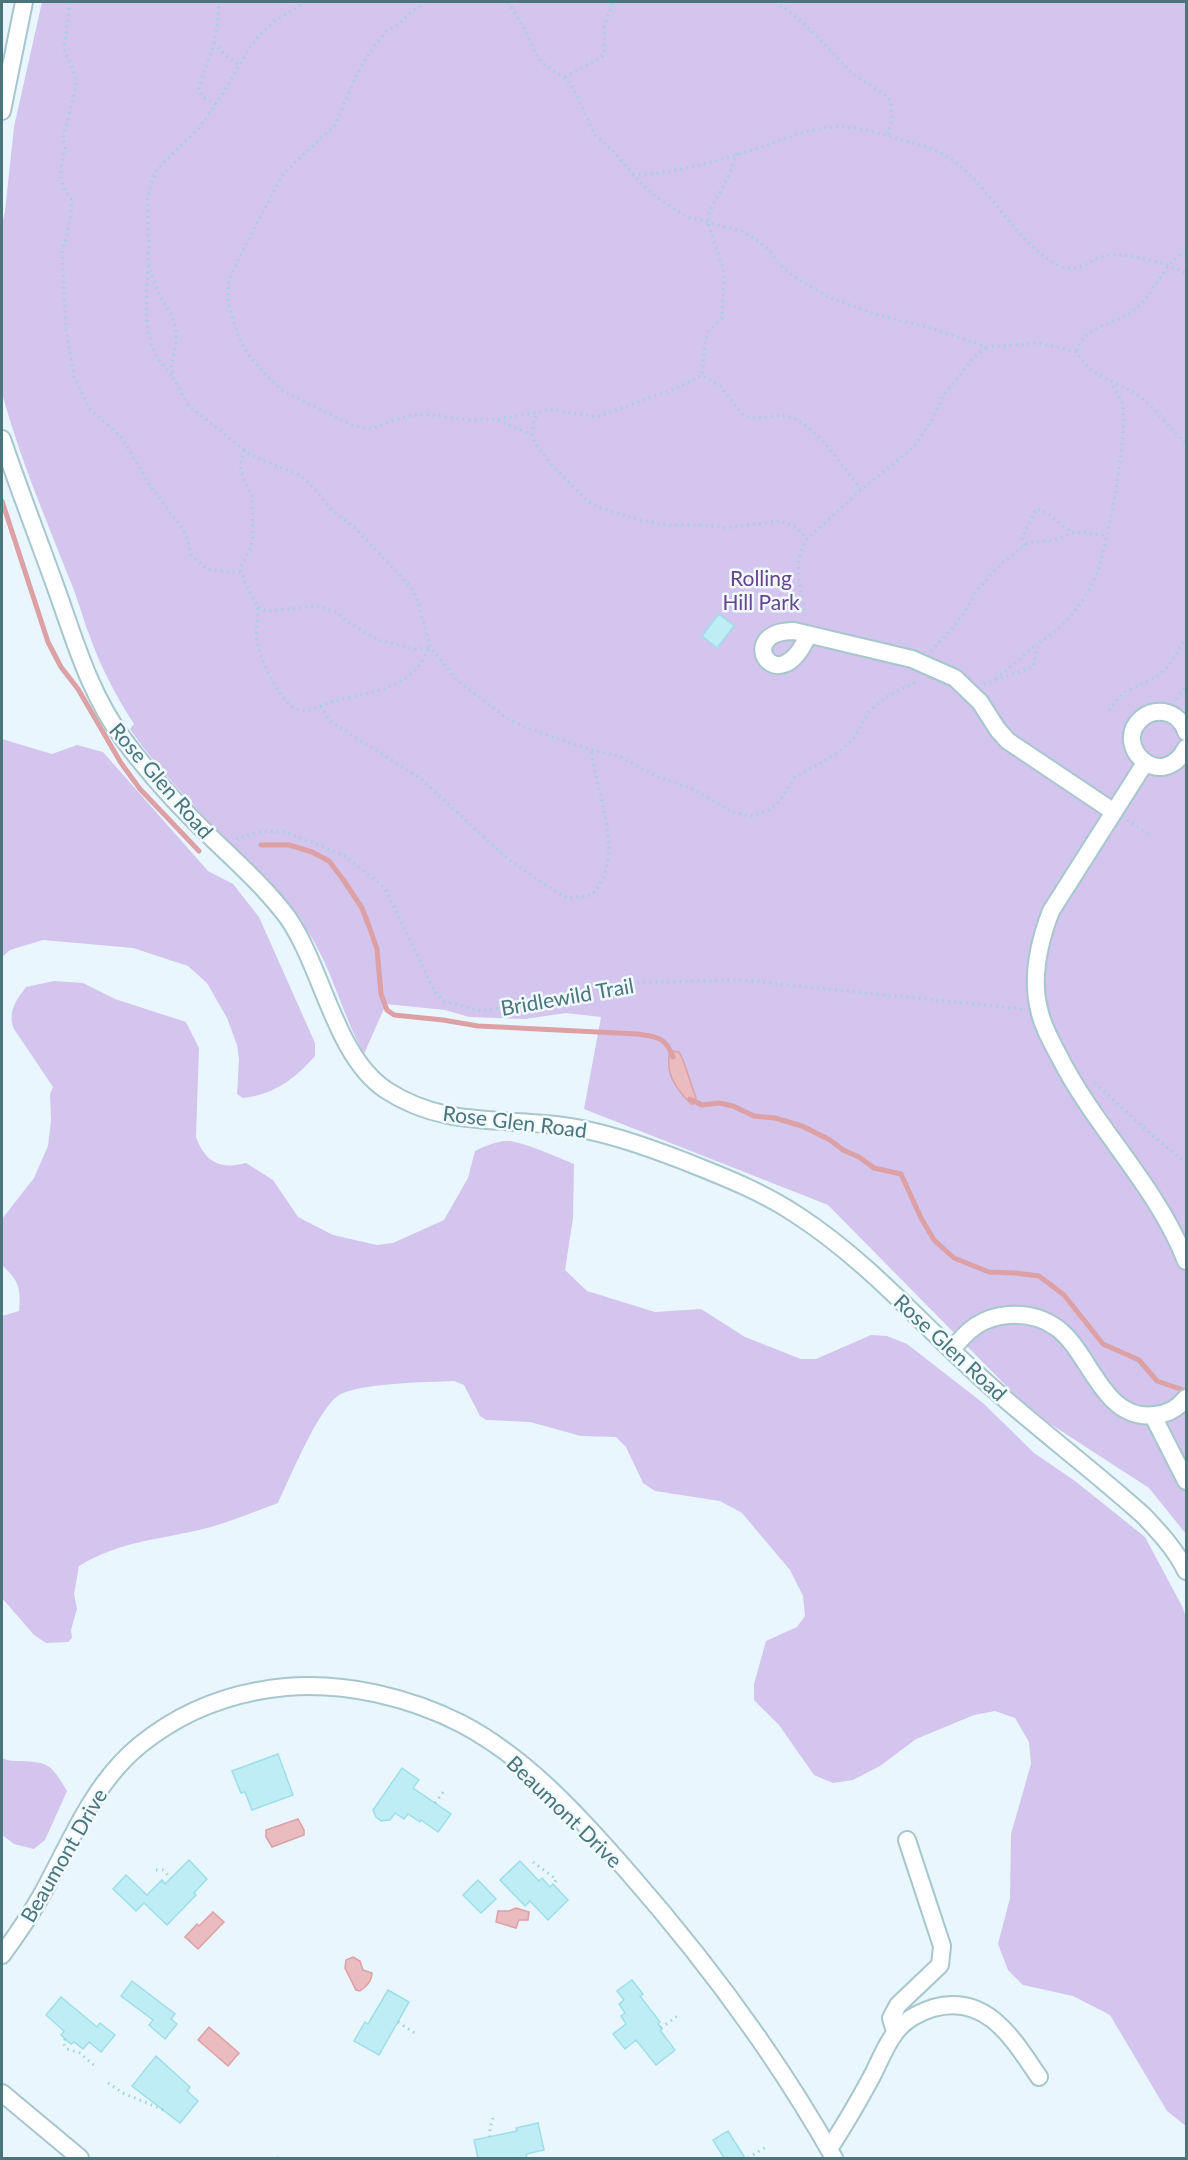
<svg xmlns="http://www.w3.org/2000/svg" width="1188" height="2160" font-family="Lato,sans-serif">
	<style>
		.green { fill: #d3c5ed }
		.water { fill: #eabbbf; stroke: #dca0a5; stroke-width: 1.5 }
		.lines { fill: none; stroke-linecap: round; stroke-linejoin: round }
		.stream { stroke: #dca0a5; stroke-width: 5 }
		.building { fill: #beedf5; stroke: #9ddfe9; stroke-width: 1.5 }
		.minor-casing { stroke: #a7c6cd; stroke-width: 20 }
		.path { stroke: #a0d3db; stroke-width: 3; stroke-dasharray: 1.5 4.5; stroke-linecap: butt }
		.minor { stroke: #fff; stroke-width: 16 }
		.labels { text-anchor: middle; dominant-baseline: central; stroke-width: 5; stroke-linejoin: round; paint-order: stroke }
		.park-label { font-size: 21px; fill: #67458e; stroke: #f0faff }
		.street-label { font-size: 21px; fill: #49757b; stroke: #f0faff }
	</style>
	<rect width="100%" height="100%" fill="#e9f6fe"/>
	<!-- green -->
	<path class="green" d="M42 2H1186V1534L1149 1488 1032 1412 828 1205 584 1109 601 1017 566 1013 525 1019 469 1017 445 1010 386 1004 364 1054C340 1011 331 961 301 922 248 853 180 802 130 729L134 724C116 696 100 666 89 634 82 616 77 596 69 578 45 517 19 456 2 393V224L5 211 14 127Z
		M2 739 52 754 77 745 103 752 208 871 233 884 259 917 315 1043V1056C295 1079 273 1095 243 1098L237 1094 239 1059 237 1045 227 1018 207 983 188 966 133 948 43 940 10 950 2 957Z
		M54 981 83 983 115 999 186 1022 199 1048 196 1137C205 1162 220 1170 246 1163L273 1180 298 1217 333 1235 377 1245 393 1243 444 1220 468 1178 475 1151C483 1147 497 1141 507 1141 522 1141 559 1158 574 1164L573 1218 565 1270 587 1291 655 1312 701 1309 745 1337 801 1359H816L871 1335 887 1336 907 1344 983 1403 1034 1453 1075 1481 1145 1537 1183 1608 1186 1618V2126L1167 2111 1110 2015 1073 1996 1023 1985 1008 1970 998 1944 1010 1898 1011 1834 1031 1764 1029 1742 1015 1718 995 1711 974 1715 916 1739 880 1766 853 1780 833 1783 814 1775 779 1725 754 1700V1684L766 1641 797 1627 805 1616 803 1596 790 1570 742 1513 720 1501 655 1491 643 1483 626 1447 616 1437 581 1436 530 1422 486 1420 480 1416 464 1385 454 1381C427 1382 360 1383 339 1395 318 1409 290 1478 278 1503 253 1512 228 1523 203 1529 158 1540 120 1541 79 1566L74 1594 77 1609 71 1630 72 1638 68 1642 46 1643 34 1635 2 1598V1316L19 1311C21 1288 19 1281 2 1265V1219L34 1178 48 1146 51 1120 50 1094 53 1087 14 1029C7 1013 16 1000 26 987Z
		M2 1758C8 1761 14 1761 21 1761 50 1762 52 1766 67 1791L45 1840 34 1849 14 1844 2 1835Z"/>
	<!-- water -->
	<path class="water" d="M670 1051 679 1052 683 1060 696 1098 693 1104H691C675 1088 665 1073 670 1051Z
		M298 1819 304 1830V1835L272 1847 266 1837V1830Z
		M516 1908 529 1912 528 1920H519L516 1928 496 1922 498 1911H509Z
		M213 1912 224 1922 198 1949 185 1937 197 1924 199 1926Z
		M353 1957 360 1961 363 1970 372 1973C372 1982 366 1987 360 1991L356 1990 345 1968 346 1960Z
		M209 2027 239 2053 228 2066 198 2040Z"/>
	<g class="lines">
		<!-- stream -->
		<path class="stream" d="M2 501 48 642 61 667 78 689 121 763 140 789 199 851
			M261 845H289L312 852 329 861 342 878 362 908 369 926 377 949 381 994 387 1010 394 1015 443 1020 478 1026 637 1034C657 1037 665 1036 673 1057
			M690 1099 702 1105 719 1103 733 1106 754 1116 775 1118 802 1126 830 1140 843 1150 859 1157 874 1168 901 1174 921 1218 934 1240 954 1258 989 1272 1015 1273 1039 1276 1064 1295 1103 1344 1139 1360 1157 1381 1186 1391"/>
	</g>
	<!-- building -->
	<path class="building" d="M719 614 734 626 717 648 702 636Z
		M278 1754 293 1795 252 1810 245 1792 241 1793 232 1771Z
		M402 1768 419 1780 413 1788 451 1814 438 1832 421 1820 420 1822 408 1814 404 1819 395 1813 390 1820 381 1821 376 1817 373 1810Z
		M189 1860 207 1879 194 1893 196 1895 167 1925 144 1903 136 1911 113 1889 126 1875 147 1895 162 1880 165 1884Z
		M520 1861 539 1881 542 1878 550 1887 553 1884 568 1900 548 1920 530 1901 525 1906 500 1880Z
		M478 1880 496 1899 481 1913 463 1895Z
		M632 1980 643 1994 640 1996 660 2022 658 2024 662 2029 660 2030 675 2050 656 2065 636 2040 625 2049 613 2034 626 2024 621 2016 625 2013 619 2004 624 2000 617 1991Z
		M132 1981 175 2014 171 2019 177 2024 165 2039 149 2025 153 2020 121 1996Z
		M388 1990 409 2002 379 2055 354 2041 365 2022 368 2024Z
		M61 1997 97 2027 100 2023 115 2035 101 2052 89 2042 83 2049 74 2042 71 2044 61 2035 64 2031 46 2015Z
		M156 2056 190 2087 187 2091 198 2101 180 2123 132 2086Z
		M538 2123 544 2150 526 2154 527 2158H478L474 2140 517 2131 516 2128Z
		M728 2131 745 2158H724L713 2140Z"/>
	<g class="lines">
		<!-- minor casing -->
		<g class="minor-casing">
			<path id="minor" d="M2 111 24 2
				M2 439C19 489 38 538 56 588 75 641 90 695 124 740 152 778 185 813 219 845 243 868 268 891 288 918 323 969 335 1056 386 1090 441 1126 495 1118 556 1125 600 1130 642 1145 684 1161 722 1176 763 1192 797 1215 865 1259 919 1321 978 1375 1031 1424 1090 1467 1144 1516 1160 1533 1176 1550 1186 1571
				M808 635C778 705 732 631 794 631L912 659 955 678 980 702 998 730 1008 741 1114 812
				M1186 732C1183 722 1175 714 1164 712 1156 711 1148 713 1142 718 1110 745 1162 794 1186 748
				M1145 763 1051 911C1039 942 1031 977 1039 1009 1042 1025 1051 1041 1059 1056 1095 1128 1157 1186 1186 1261
				M952 1350C967 1330 982 1317 1009 1315 1026 1314 1043 1318 1057 1328 1091 1353 1103 1422 1155 1415 1168 1414 1179 1407 1186 1398
				M1153 1416 1186 1481
				M2 1955C16 1936 29 1917 41 1896 70 1844 92 1784 140 1745 182 1711 232 1692 286 1687 345 1682 409 1697 462 1724 528 1759 580 1817 628 1872 706 1961 776 2055 834 2158
				M895 2032 891 2018 898 2005 940 1965 942 1946 907 1840
				M2 2093 80 2158
				M829 2149C844 2126 858 2102 871 2078 879 2063 885 2046 895 2033 904 2020 918 2013 933 2008 987 1993 1013 2039 1039 2077"/>
		</g>
		<!-- path -->
		<path class="path" d="M70 2 64 49 76 77V87L63 138 65 147 61 168V178L65 191 71 199 72 208 67 235 62 250 66 330 74 377 90 409 122 438 149 484 183 529 187 539 191 555 207 569 218 571 242 572
			M306 2 275 21 260 34 249 49 222 95 199 128 158 168 151 184 147 201 149 238 148 261 154 281 162 300 172 315 176 329V345L171 365 173 377 187 404 244 450 257 458 300 475 311 485 332 510 355 528 411 587 418 601 430 647 457 680 504 716 522 726 558 739 591 750 619 756 656 776 693 789 732 812 751 816 769 810 779 802 794 778 836 754 853 739 870 710 888 696 918 681
			M425 2 411 12 401 22 386 32 373 47 356 76 335 125 283 174 237 262 228 285V303L239 338 248 354 266 375 283 391 352 425 364 428H373L400 418 414 415H432L471 420 496 419 532 435 536 445 552 465 587 501 601 508 639 520 669 525H703L727 528 779 521 796 527 807 539
			M508 2 525 30 537 56 542 63 565 78 573 88 595 135 613 151 643 185 655 196 673 208 688 217 741 231 756 239 769 250 779 264 793 276 828 297 878 315 934 329 987 347 1038 343 1077 352C1092 382 1124 381 1144 400 1159 414 1172 430 1186 444
			M775 2C804 19 826 47 850 71 862 82 879 88 891 101L892 120 888 136
			M214 43 224 54 239 65
			M565 77 602 57 605 50 604 27 613 2
			M216 104 201 96 199 88 214 43 218 22 219 2
			M737 153 730 173 709 213 708 223 724 272 722 318 709 331 705 341 702 375 720 386 744 416C762 421 777 413 790 417 816 425 844 468 861 490
			M633 175C675 174 730 158 770 144 794 135 816 127 841 127 860 127 881 134 899 139 915 144 932 147 946 156 990 182 1014 244 1060 266 1079 276 1093 255 1111 255 1135 254 1165 263 1186 273
			M148 266C147 292 143 322 153 348 156 358 165 367 172 376
			M1077 351C1083 327 1109 325 1127 315 1146 304 1154 285 1166 269 1171 261 1180 256 1186 250
			M498 419 540 412 550 409 596 417 675 389 702 375
			M532 435 534 419 539 414
			M244 450 240 466 244 480 252 496 253 535 251 548 240 568 246 584 258 608 267 611 319 606 336 612 346 621 378 640 415 649 430 647
			M1025 545 1022 538 1036 509 1046 512 1072 533
			M258 608C257 620 255 633 258 645 262 663 280 704 299 710 312 713 322 704 334 701 362 694 397 691 418 667 423 661 426 653 430 647
			M805 616C801 590 792 562 807 539L861 490 914 447 930 423 944 395 974 357 987 347
			M931 651 951 630 964 613 978 589 988 578 1002 563 1028 543 1054 540 1072 533 1083 532 1106 536
			M996 679 1037 644
			M984 684 1033 667 1038 643C1064 629 1088 598 1098 570 1108 540 1129 433 1122 403 1120 396 1115 389 1111 383
			M1176 699 1186 687
			M321 706 330 721 420 778 508 859 547 886 567 898 592 895C627 856 597 796 591 750
			M1109 710 1123 693 1156 677 1169 666 1186 637
			M1127 820 1148 834
			M236 839 263 831 286 832 345 856 385 888 435 992 444 1001 482 1011 553 1000 625 983 740 980 1022 1009
			M1095 1083 1145 1129 1186 1163
			M435 1803 444 1791
			M533 1862 556 1879 554 1885
			M156 1870H163L171 1878
			M398 2022 416 2034
			M661 2028 680 2014
			M65 2039 63 2043 67 2049 80 2053 96 2067
			M108 2083 123 2093 166 2111
			M490 2137V2128L493 2118
			M277 2158H281
			M748 2158 766 2147"/>
		<!-- minor -->
		<use href="#minor" class="minor"/>
	</g>
	<g class="labels">
		<!-- park labels -->
		<g class="park-label">
			<text x="761" y="577">Rolling<tspan x="761" dy="24">Hill Park</tspan></text>
		</g>
		<!-- street labels -->
		<g class="street-label">
			<text transform="translate(162 780) rotate(49)">Rose Glen Road</text>
			<text transform="translate(567 996) rotate(-10)">Bridlewild Trail</text>
			<text transform="translate(515 1121) rotate(7)">Rose Glen Road</text>
			<text transform="translate(951 1347) rotate(43)">Rose Glen Road</text>
			<text transform="translate(565 1811) rotate(44)">Beaumont Drive</text>
			<text transform="translate(63 1855) rotate(-60)">Beaumont Drive</text>
		</g>
	</g>
	<!-- border -->
	<rect width="1188" height="2160" fill="none" stroke="#49757b" stroke-width="6"/>
</svg>
